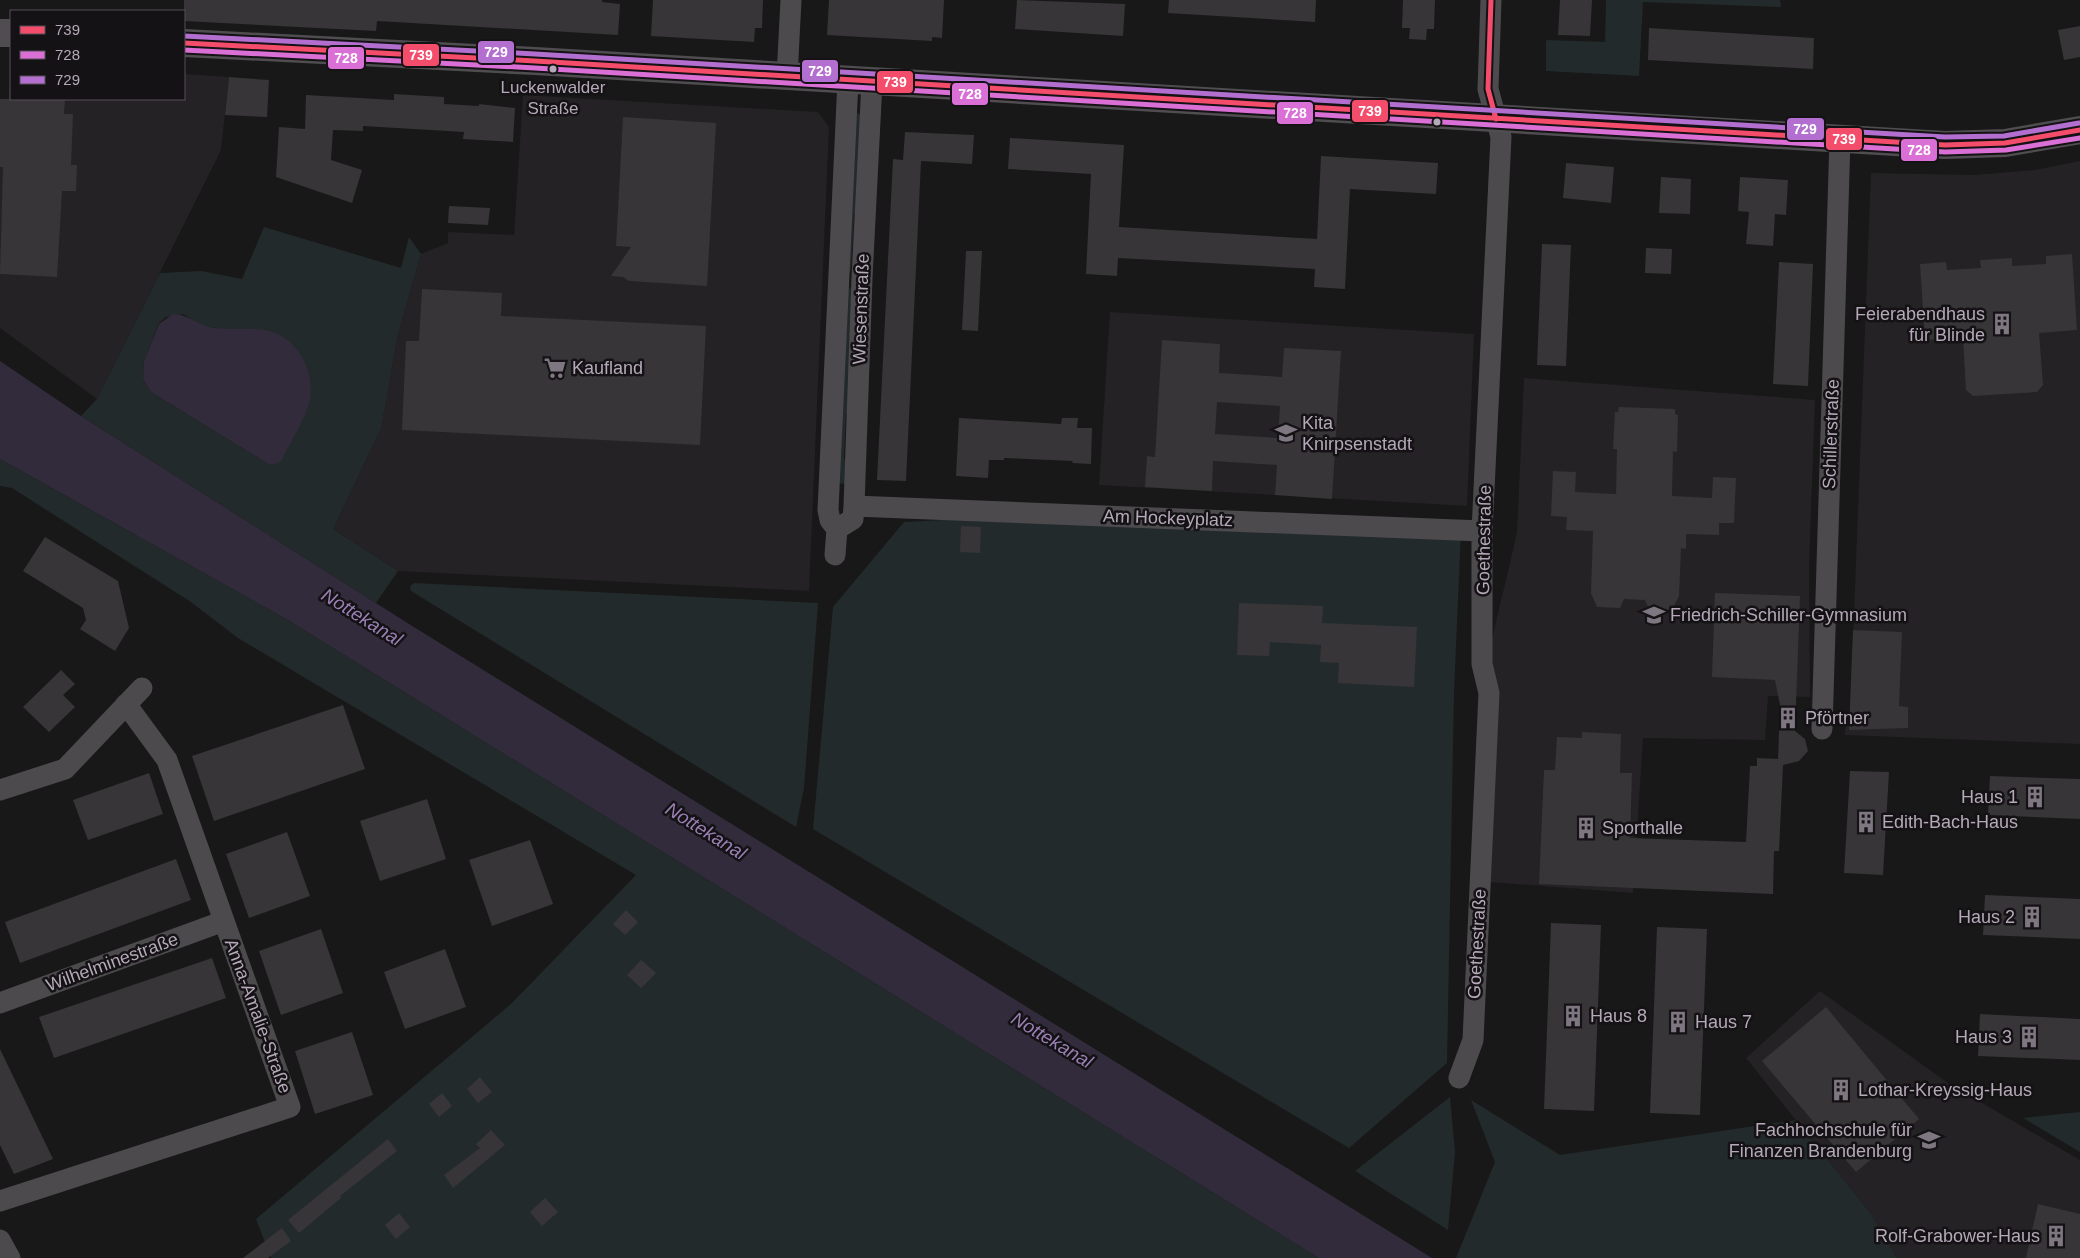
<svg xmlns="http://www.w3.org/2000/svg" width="2080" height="1258" font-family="Helvetica,sans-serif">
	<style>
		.built { fill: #242224 }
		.green { fill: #232a2b; fill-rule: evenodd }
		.water { fill: #322b3b }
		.building { fill: #373537; fill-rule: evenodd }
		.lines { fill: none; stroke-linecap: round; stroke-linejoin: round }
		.minor { stroke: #4d4a4e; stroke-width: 21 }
		.secondary { stroke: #504d50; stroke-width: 28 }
		.bus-1-casing { stroke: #141214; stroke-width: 9 }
		.bus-2-casing { stroke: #141214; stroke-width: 9 }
		.bus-3-casing { stroke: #141214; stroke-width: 9 }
		.bus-1 { stroke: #f44d6c; stroke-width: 5 }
		.bus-2 { stroke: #da70d6; stroke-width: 5 }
		.bus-3 { stroke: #b36fd0; stroke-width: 5 }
		.bus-dot { fill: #b5a9b9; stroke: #141214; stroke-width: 2 }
		.labels { text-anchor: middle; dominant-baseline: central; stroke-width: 5; stroke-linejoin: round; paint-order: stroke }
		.bus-label { font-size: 17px; fill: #b5a9b9; stroke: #141214 }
		.street-label { font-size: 18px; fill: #b5a9b9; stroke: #141214 }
		.poi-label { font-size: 18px; fill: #b5a9b9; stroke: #141214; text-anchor: start }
		.water-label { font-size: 19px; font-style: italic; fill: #9a7fb5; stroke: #141214 }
		.line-badge { stroke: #141214; stroke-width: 2 }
		.badge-label { font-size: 14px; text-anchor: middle; font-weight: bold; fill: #fff }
	</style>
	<rect width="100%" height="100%" fill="#181818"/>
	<!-- built -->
	<path class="built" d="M11 64V99H184V74L229 77 221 150 97 399 0 328V111H8Z
		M523 95 818 112 829 127 809 591 398 571 333 529 381 429 398 334 421 254 448 243V232L514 235Z
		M2080 161V744L1845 735 1846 717H1850L1871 173 1974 175 2035 170Z
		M1110 312 1474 334 1467 506 1099 485Z
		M1524 378 1815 400 1809 566 1810 697 1768 696 1765 740 1643 738 1633 893 1490 882 1486 664 1517 533Z
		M1820 991 1948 1083 2080 1160V1258H1897L1871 1214 1746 1058Z"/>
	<!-- green -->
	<path class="green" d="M1606 0H1780L1781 7 1643 2 1639 76 1546 71V40L1605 42Z
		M853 113 862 114 858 211 854 215 851 270 849 273Z
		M264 227 401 268 409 237 421 254 398 334 381 429 333 529 398 571 376 603 81 416 97 399 160 273 201 271 242 279ZM183 314 203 326 216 328 270 465 151 392 143 379 144 361 159 323 166 317Z
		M845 288 855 289 849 412 846 415 844 458 848 466 846 484 834 483Z
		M0 459 288 620 1319 1258H271L256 1219 511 1004 636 875 238 638 191 602 12 488 0 486Z
		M1002 517 1461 531 1454 692 1447 1063 1349 1148 813 829 833 607 904 522Z
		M414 583 818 603 804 788 796 827 411 591 410 586Z
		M1450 1097 1455 1152 1448 1230 1355 1171Z
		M1471 1100 1560 1155 1796 1120 1871 1214 1897 1258H1456L1495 1162Z
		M2080 1112V1152L2023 1118Z"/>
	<!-- water -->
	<path class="water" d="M173 314C189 314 200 327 216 328 233 330 252 327 269 331 298 338 315 372 310 400 306 418 289 444 281 462L270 465 151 392 143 379 144 361 159 324Z
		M0 361 81 416 409 624 1432 1258H1319L288 620 0 459Z"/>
	<!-- building -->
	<path class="building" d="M184 0H602V2L620 4 618 35 377 21 376 31 184 21Z
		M653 0H763L762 28H755L754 42 651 36Z
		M829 0H944L942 38 932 37V41L827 35Z
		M1017 0 1125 4 1123 36 1015 29Z
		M1169 0H1316L1315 22 1168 13Z
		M1403 0H1435L1434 29H1427L1426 40 1409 39 1410 28H1402Z
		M1560 0H1592L1590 36 1558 35Z
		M2080 26V57L2064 60 2058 30Z
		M1649 28 1814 38 1813 69 1648 60Z
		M229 77 269 80 267 117 225 115Z
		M394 94 444 97V104L479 106V104L515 108 513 142 463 139 464 132 363 126V131L333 130 331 160 362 170 352 203 276 177 279 127 305 129 306 95 394 100Z
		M0 99H65L64 114H73L71 165H77L76 191H62L57 277 0 274 3 167H0Z
		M623 117 716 123 707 286 629 281 623 277 611 276 631 247 616 246Z
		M905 132 974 135 972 164 921 161 906 481 877 480 893 159 903 160Z
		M1010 138 1124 145 1119 227 1317 239 1321 156 1438 163 1436 194 1350 189 1345 289 1314 287 1315 269 1118 258 1117 276 1086 274 1091 174 1008 169Z
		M1566 163 1614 167 1611 203 1563 198Z
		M1661 177 1691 179 1690 214 1659 213Z
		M1740 177 1788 180 1786 215 1775 214 1773 246 1746 244 1749 212 1738 211Z
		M449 206 490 208 488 225 448 223Z
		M1542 244 1571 245 1566 366 1537 365Z
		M1646 248 1672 249 1671 274 1645 273Z
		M966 251H982L978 331 962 330Z
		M2072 254 2077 330 2039 333 2043 385 2037 392 1973 396 1966 390 1963 338 1925 340 1920 264 1946 262 1947 270 1981 268 1980 260 2012 258V266L2046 264V256Z
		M1779 262 1813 264 1808 386 1773 384Z
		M422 289 502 293 501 316 706 326 700 445 402 430 406 341H419Z
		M1162 340 1220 344 1219 373 1282 377 1284 348 1341 351 1332 499 1275 495 1277 465 1213 461 1212 491 1145 487 1147 456 1155 457ZM1217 402 1280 406 1278 438 1215 434Z
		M1619 407 1675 409V414L1678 415 1677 452 1673 451 1672 496 1712 498 1713 477 1736 478 1734 523H1719V535L1686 534V549L1681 548 1679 596 1672 610 1649 609 1645 600 1624 599 1620 608 1597 607 1591 593 1593 531 1566 530 1567 517 1551 516 1553 471 1576 472 1575 492 1616 494 1617 449H1613L1615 412H1618Z
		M959 418 1061 424 1062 418H1078L1077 428H1092L1091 464 1072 463 1073 461 1004 458V460H989L988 478 956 476Z
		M961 526 981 527 980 553 960 552Z
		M45 537 118 581 129 628 115 651 80 629 86 620 83 608 23 571Z
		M1715 593 1800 596 1795 731 1805 739 1808 751 1799 761 1783 765 1779 851H1774L1773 894 1539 884 1544 770H1555L1557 737 1582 738V732L1621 734 1620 773H1632L1630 838 1746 842 1750 766H1757V758L1778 759 1780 705 1775 680 1712 677Z
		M1239 603 1323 606 1322 623 1417 627 1414 687 1338 683 1339 663 1320 662 1321 645 1270 642 1269 656 1237 655Z
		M1853 630 1902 632 1899 706 1908 707V728L1849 730Z
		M61 670 75 684 63 695 75 707 49 732 23 707Z
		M343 705 365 769 214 821 192 756Z
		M1850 771 1889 772 1883 875 1844 873Z
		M149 773 163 814 88 840 73 800Z
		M1990 776 2080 779V819L1988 815Z
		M427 799 446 859 380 881 360 821Z
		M287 832 310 896 249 918 226 854Z
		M530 840 553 904 492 926 469 860Z
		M176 859 191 900 20 963 5 922Z
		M1985 895 2080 899V939L1983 935Z
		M626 910 638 922 625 935 613 924Z
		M1551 923 1601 925 1594 1111 1544 1109Z
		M1657 927 1707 929 1700 1115 1650 1113Z
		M321 929 343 993 281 1015 259 951Z
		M445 949 466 1007 405 1029 384 972Z
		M212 958 226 998 54 1058 39 1017Z
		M641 960 656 973 641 988 627 975Z
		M1826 1007 1919 1119 1856 1172 1762 1061Z
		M1980 1014 2080 1019V1060L1978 1056Z
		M352 1032 373 1095 315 1114 295 1051Z
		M0 1049 53 1159 14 1174 0 1145Z
		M480 1077 492 1092 478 1103 467 1089Z
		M442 1093 452 1106 439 1117 429 1104Z
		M491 1130 505 1145 453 1188 444 1175 480 1148 476 1144Z
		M388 1139 397 1151 340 1196 341 1198 299 1233 288 1220Z
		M545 1198 558 1212 542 1226 530 1212Z
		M2038 1204 2080 1214V1258H2026Z
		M399 1213 410 1227 396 1239 385 1225Z
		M282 1228 291 1241 268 1258H243Z"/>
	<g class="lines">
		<!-- minor -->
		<path class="minor" d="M787 77 791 0
			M854 506 1482 531
			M837 529 853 519 854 506 862 278 872 82
			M835 555 837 529 830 520 828 510 848 80
			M1822 729 1840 139
			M0 790 65 769 142 688
			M0 1003 224 921
			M1459 1078 1473 1040 1489 693 1482 664V531L1501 137 1488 89 1491 0
			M0 1201 290 1107 167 760 126 704
			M0 1240 10 1258"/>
		<!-- secondary -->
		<path class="secondary" d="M0 33H11
			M184 43 535 61 1945 145 2005 143 2080 130"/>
		<!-- bus-1 casing -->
		<g class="bus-1-casing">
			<path id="bus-1" d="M1491 0 1488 89 1496 119
				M184 43 535 61 1945 145 2005 143 2080 130"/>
		</g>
		<!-- bus-2 casing -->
		<g class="bus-2-casing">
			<path id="bus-2" d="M184 50 535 68 1945 152 2006 150 2080 138"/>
		</g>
		<!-- bus-3 casing -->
		<g class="bus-3-casing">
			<path id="bus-3" d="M184 36 535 54 1945 137 2004 136 2079 123"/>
		</g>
		<!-- bus-1 -->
		<use href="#bus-1" class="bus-1"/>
		<!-- bus-2 -->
		<use href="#bus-2" class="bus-2"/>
		<!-- bus-3 -->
		<use href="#bus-3" class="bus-3"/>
	</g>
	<!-- icons -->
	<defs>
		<g id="building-bare" transform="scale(1.725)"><path d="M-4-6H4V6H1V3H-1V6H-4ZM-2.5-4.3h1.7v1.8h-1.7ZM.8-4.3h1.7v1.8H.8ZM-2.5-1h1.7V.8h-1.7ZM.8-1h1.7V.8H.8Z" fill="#7e7681" stroke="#141214" stroke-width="2.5" paint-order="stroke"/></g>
		<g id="supermarket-bare" transform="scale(1.725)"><path d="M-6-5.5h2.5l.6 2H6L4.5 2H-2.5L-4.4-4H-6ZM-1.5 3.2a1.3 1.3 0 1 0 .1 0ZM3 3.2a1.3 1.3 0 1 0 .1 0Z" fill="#7e7681" stroke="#141214" stroke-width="2.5" paint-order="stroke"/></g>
		<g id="school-bare" transform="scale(1.725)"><path d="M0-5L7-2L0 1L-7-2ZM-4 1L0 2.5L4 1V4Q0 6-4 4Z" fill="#7e7681" stroke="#141214" stroke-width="2.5" paint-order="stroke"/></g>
		<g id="university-bare" transform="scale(1.725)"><path d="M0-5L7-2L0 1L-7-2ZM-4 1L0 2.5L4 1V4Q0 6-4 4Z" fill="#7e7681" stroke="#141214" stroke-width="2.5" paint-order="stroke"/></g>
	</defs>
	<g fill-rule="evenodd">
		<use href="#building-bare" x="2002" y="324"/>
		<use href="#supermarket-bare" x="555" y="368"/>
		<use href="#school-bare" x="1286" y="433"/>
		<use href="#school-bare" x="1654" y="615"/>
		<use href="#building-bare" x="1788" y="718"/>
		<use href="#building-bare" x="2035" y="797"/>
		<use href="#building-bare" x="1866" y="822"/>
		<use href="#building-bare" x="1586" y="828"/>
		<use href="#building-bare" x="2032" y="917"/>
		<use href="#building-bare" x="1573" y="1016"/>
		<use href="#building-bare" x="1678" y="1022"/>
		<use href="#building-bare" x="2029" y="1037"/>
		<use href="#building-bare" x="1841" y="1090"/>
		<use href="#university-bare" x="1929" y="1140"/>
		<use href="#building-bare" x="2056" y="1236"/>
	</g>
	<!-- markers -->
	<g class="bus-dot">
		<circle cx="553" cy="69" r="4.5"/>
		<circle cx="1437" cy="122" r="4.5"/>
	</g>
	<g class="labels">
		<!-- bus labels -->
		<g class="bus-label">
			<text x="553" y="87">Luckenwalder<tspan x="553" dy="21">Straße</tspan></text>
		</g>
		<!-- street labels -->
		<g class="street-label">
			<text transform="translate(861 309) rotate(-88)">Wiesenstraße</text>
			<text transform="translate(1831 434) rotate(-88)">Schillerstraße</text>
			<text transform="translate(1168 518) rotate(2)">Am Hockeyplatz</text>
			<text transform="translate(1484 540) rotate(-89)">Goethestraße</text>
			<text transform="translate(1477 944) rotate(-87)">Goethestraße</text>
			<text transform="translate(112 962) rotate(-20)">Wilhelminestraße</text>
			<text transform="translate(258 1016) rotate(70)">Anna-Amalie-Straße</text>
		</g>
		<!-- poi labels -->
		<g class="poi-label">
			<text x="1985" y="314" text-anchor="end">Feierabendhaus<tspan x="1985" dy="21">für Blinde</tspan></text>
			<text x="572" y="368">Kaufland</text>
			<text x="1302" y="423">Kita<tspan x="1302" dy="21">Knirpsenstadt</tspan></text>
			<text x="1670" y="615">Friedrich-Schiller-Gymnasium</text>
			<text x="1805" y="718">Pförtner</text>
			<text x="2018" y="797" text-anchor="end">Haus 1</text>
			<text x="1882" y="822">Edith-Bach-Haus</text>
			<text x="1602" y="828">Sporthalle</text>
			<text x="2015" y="917" text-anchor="end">Haus 2</text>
			<text x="1590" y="1016">Haus 8</text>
			<text x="1695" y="1022">Haus 7</text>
			<text x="2012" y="1037" text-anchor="end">Haus 3</text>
			<text x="1858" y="1090">Lothar-Kreyssig-Haus</text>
			<text x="1912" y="1130" text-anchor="end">Fachhochschule für<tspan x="1912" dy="21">Finanzen Brandenburg</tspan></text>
			<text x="2040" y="1236" text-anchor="end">Rolf-Grabower-Haus</text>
		</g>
		<!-- water labels -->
		<g class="water-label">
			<text transform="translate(362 617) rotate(32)">Nottekanal</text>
			<text transform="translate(706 831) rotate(32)">Nottekanal</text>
			<text transform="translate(1052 1040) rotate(31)">Nottekanal</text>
		</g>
	</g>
	<g class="line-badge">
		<rect x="477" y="40" width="38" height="24" rx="5" fill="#b36fd0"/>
		<rect x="402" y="43" width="38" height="24" rx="5" fill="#f44d6c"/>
		<rect x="327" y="46" width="38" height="24" rx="5" fill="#da70d6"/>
		<rect x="801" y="59" width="38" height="24" rx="5" fill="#b36fd0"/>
		<rect x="876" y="70" width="38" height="24" rx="5" fill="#f44d6c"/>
		<rect x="951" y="82" width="38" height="24" rx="5" fill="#da70d6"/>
		<rect x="1351" y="99" width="38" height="24" rx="5" fill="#f44d6c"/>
		<rect x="1276" y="101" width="38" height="24" rx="5" fill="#da70d6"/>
		<rect x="1786" y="117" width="39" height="24" rx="5" fill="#b36fd0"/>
		<rect x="1825" y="127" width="38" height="24" rx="5" fill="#f44d6c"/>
		<rect x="1900" y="138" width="38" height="24" rx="5" fill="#da70d6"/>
	</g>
	<g class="badge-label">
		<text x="496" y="57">729</text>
		<text x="421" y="60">739</text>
		<text x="346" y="63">728</text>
		<text x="820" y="76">729</text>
		<text x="895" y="87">739</text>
		<text x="970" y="99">728</text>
		<text x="1370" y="116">739</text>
		<text x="1295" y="118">728</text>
		<text x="1805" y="134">729</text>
		<text x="1844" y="144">739</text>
		<text x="1919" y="155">728</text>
	</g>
	<!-- legend -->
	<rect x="10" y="10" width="175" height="90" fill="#141214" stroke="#544e56"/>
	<rect x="20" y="26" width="25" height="8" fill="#f44d6c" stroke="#544e56"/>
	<text x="55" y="35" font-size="15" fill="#b5a9b9">739</text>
	<rect x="20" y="51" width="25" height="8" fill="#da70d6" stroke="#544e56"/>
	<text x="55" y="60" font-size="15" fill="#b5a9b9">728</text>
	<rect x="20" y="76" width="25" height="8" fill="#b36fd0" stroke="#544e56"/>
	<text x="55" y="85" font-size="15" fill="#b5a9b9">729</text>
</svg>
